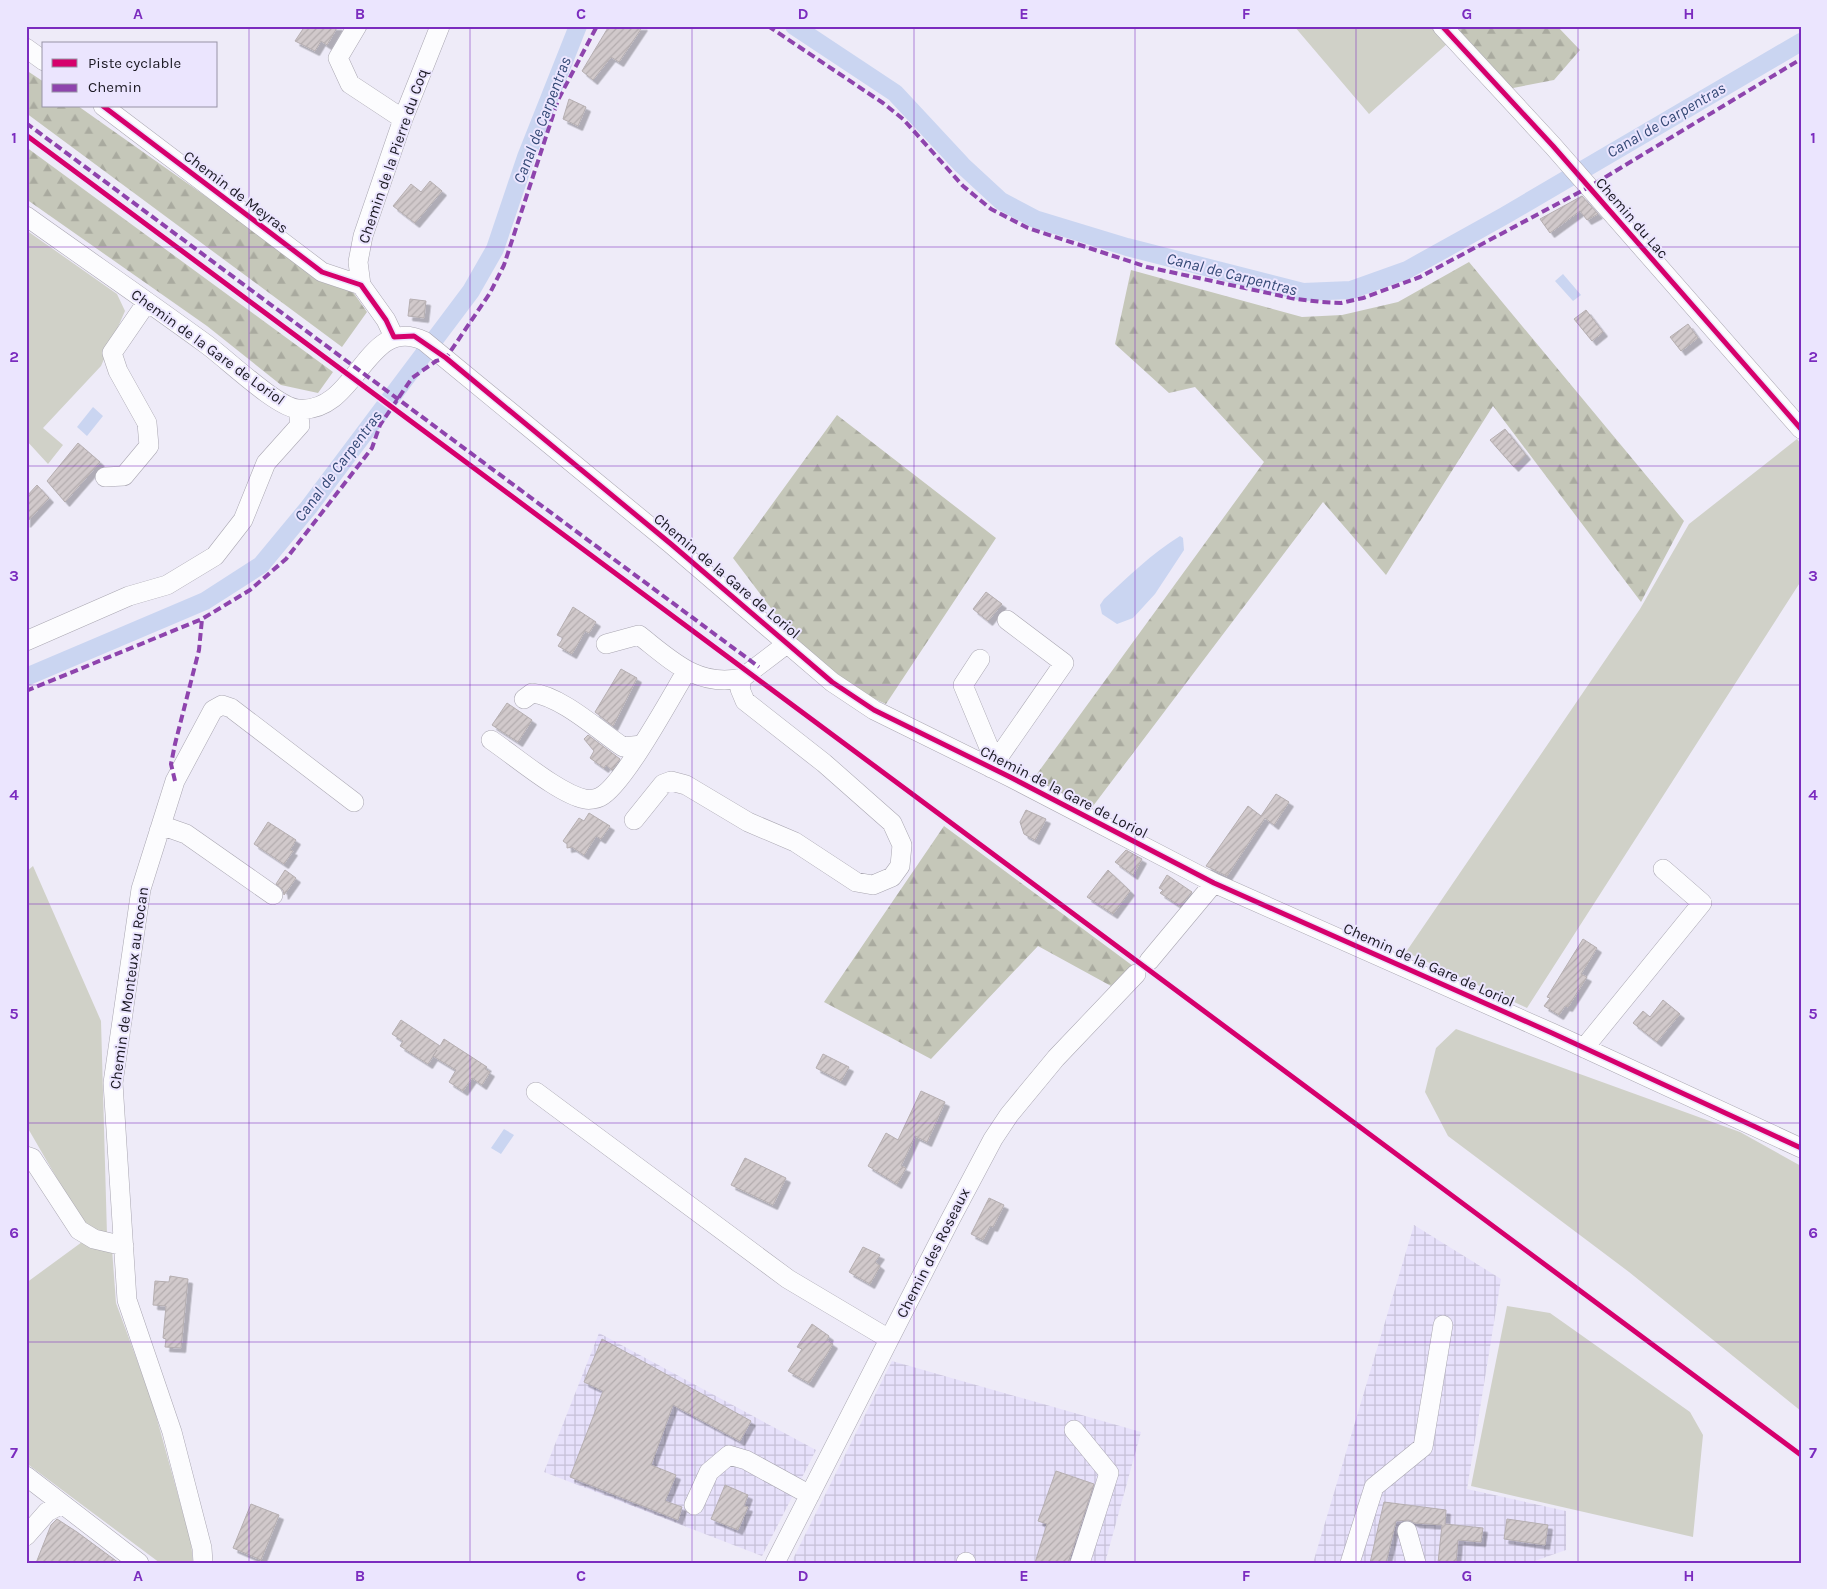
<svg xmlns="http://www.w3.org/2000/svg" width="1827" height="1589" font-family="Karla,sans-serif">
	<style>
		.industrial { fill: url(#industrial-grid) }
		.green { fill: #d0d1c8 }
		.forest { fill: url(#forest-firs) }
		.water { fill: #cad5f1 }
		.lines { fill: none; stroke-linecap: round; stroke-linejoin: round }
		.canal { stroke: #cad5f1; stroke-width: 18 }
		.building { fill: url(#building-hatch); stroke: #b5aeb0; filter: url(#shadow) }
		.minor-casing { stroke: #a9a6b1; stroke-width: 20 }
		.minor { stroke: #fcfcfe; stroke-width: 19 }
		.quiet { stroke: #8e44ad; stroke-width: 4; stroke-dasharray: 8 4; stroke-linecap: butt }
		.cycleway-casing { stroke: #ebe5fe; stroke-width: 8 }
		.cycleway { stroke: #d6006c; stroke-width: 5 }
		.grid { fill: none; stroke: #7b2cbf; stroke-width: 1; stroke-opacity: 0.55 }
		.labels { text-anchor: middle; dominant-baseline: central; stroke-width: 4; stroke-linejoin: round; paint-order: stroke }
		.street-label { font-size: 15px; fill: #1a1822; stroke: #ebe5fe }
		.water-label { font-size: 16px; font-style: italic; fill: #344976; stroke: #ebe5fe }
		.neatline { fill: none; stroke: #7b2cbf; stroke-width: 2 }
		.grid-label { font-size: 16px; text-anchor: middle; font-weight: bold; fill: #7b2cbf }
	</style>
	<defs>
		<pattern id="industrial-grid" width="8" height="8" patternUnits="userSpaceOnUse" patternTransform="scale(1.25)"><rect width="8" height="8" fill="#e7e1fb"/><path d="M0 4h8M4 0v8" fill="none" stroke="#c6c0d7"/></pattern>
		<pattern id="forest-firs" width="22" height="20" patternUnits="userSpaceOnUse" patternTransform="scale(1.25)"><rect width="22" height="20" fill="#c5c7b9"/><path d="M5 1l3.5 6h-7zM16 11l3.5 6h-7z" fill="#a9aa9f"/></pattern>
		<pattern id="building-hatch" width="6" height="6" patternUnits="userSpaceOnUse" patternTransform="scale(1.25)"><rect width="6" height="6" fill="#d1c9cb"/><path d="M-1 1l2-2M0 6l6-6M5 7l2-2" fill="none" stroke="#b3acae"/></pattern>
		<filter id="shadow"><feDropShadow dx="4.5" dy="4.5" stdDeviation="0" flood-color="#0004"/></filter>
	</defs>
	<rect width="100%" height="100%" fill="#eeebf8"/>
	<!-- industrial -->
	<path class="industrial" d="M1414 1225 1501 1279 1467 1489 1566 1511V1550L1529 1563H1313Z
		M599 1333 816 1450 762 1556 544 1472Z
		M892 1361 1141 1432 1105 1563H791Z"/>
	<!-- green -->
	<path class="green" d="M1294 26H1433L1448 43 1369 114Z
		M26 230 117 294 125 311 101 366 43 428 63 445 48 464 26 440Z
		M1797 439 1801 444V581L1527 1008 1406 952 1640 609 1689 524Z
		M33 866 101 1021 107 1235 84 1225 26 1125V872Z
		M1456 1029 1740 1132 1801 1166V1411L1629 1272 1448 1136 1425 1092 1436 1048Z
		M82 1242 112 1249 116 1303 152 1401 191 1542 193 1563H160L26 1463V1283Z
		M1507 1306 1550 1313 1690 1412 1703 1435 1693 1537 1471 1486Z"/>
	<!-- forest -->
	<path class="forest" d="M1450 26H1557L1580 50 1554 80 1508 89Z
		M26 70 44 82V106H78L211 200 339 287 353 292 367 312 342 347 26 113Z
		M26 147 333 372 318 393 281 385 207 326 26 199Z
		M1469 262 1684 521 1641 602 1493 406 1386 575 1323 502 1090 810 1034 778 1264 462 1195 387 1169 393 1115 344 1131 270 1302 317 1342 315 1398 302Z
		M837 415 996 538 886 704 855 690 798 644 733 558Z
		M944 826 1133 966 1111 986 1038 946 931 1059 824 1002Z"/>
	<!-- water -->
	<path class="water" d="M1563 274 1581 295 1573 301 1555 281Z
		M93 407 103 416 87 436 77 427Z
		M1180 536 1183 538 1184 550 1155 594 1133 618 1117 624 1102 614 1100 605 1104 599C1129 576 1151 554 1180 536Z
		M504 1129 514 1135 501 1154 491 1148Z"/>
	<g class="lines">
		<!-- canal -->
		<path class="canal" d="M794 26 895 93 962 165 1001 201 1035 219 1127 247 1303 292 1351 290 1407 270 1504 216 1801 42
			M26 677 205 601 261 565 309 507 471 291 495 249 526 157 578 26"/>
	</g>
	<!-- building -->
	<path class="building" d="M298 26H338L327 45 321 41 315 51 295 41 303 29Z
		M609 26H643L619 62 611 57 593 80 582 71Z
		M569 99 586 107 578 126 563 119Z
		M430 181 442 191 415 223 393 206 411 184 421 192Z
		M1582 196 1598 214 1587 220 1580 211 1550 233 1540 219Z
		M410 299 426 301 424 318 408 316Z
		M1586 310 1603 332 1592 341 1574 319Z
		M1688 324 1698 338 1681 351 1670 337Z
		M1505 429 1526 455 1514 467 1490 440Z
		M78 443 100 462 65 502 47 481Z
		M37 485 49 498 26 523V497Z
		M986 592 1002 604 988 621 973 609Z
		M573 607 596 622 589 633 585 631 572 654 558 646 563 638 557 635Z
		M621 669 637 678 613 726 595 712Z
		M507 703 532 720 518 742 492 725Z
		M588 735 620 759 612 770 606 765 604 768 590 758 594 751 584 739Z
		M1276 794 1289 802 1274 825 1265 818 1227 876 1206 866 1248 806 1261 816Z
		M1026 810 1046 819 1035 840 1024 834 1020 822Z
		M589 813 610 826 601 839 596 836 584 855 572 847 567 848V844L563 841 579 818 584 821Z
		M268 822 296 840 290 850 293 851 284 864 254 844Z
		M1126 850 1142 859 1133 875 1115 862Z
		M285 870 296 878 284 895 283 890 276 884Z
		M1108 870 1130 891 1113 914 1087 897Z
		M1167 875 1192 892 1180 906 1160 893 1163 890 1159 888Z
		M1583 939 1597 948 1581 974 1587 977 1568 1007 1565 1006 1559 1015 1544 1006 1550 998 1547 997Z
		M1663 1000 1680 1014 1657 1042 1633 1023 1643 1011 1650 1017Z
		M401 1020 440 1046 444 1039 487 1067 485 1069 490 1072 482 1085 472 1078 463 1091 449 1082 456 1070 433 1056 437 1050 428 1064 400 1046 403 1041 392 1034Z
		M823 1054 849 1067 841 1081 816 1068Z
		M921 1091 945 1102 927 1142 915 1136 901 1166 906 1168 897 1184 868 1166 886 1133 898 1140Z
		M745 1158 786 1178 773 1205 731 1185Z
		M989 1198 1004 1205 993 1227 990 1226 983 1240 971 1234Z
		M863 1247 880 1255 875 1262 880 1266 870 1284 849 1272Z
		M170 1276 188 1279 181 1348 165 1347 166 1339 163 1338 166 1306 153 1305 155 1281 169 1282Z
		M812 1324 829 1336 827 1340 833 1344 809 1383 788 1371 802 1349 797 1347Z
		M602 1339 751 1421 740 1441 673 1405 651 1465 676 1475 665 1501 682 1507 678 1520 570 1477 603 1391 584 1382Z
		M1056 1471 1094 1484 1068 1563H1035L1047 1524 1038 1521Z
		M725 1485 748 1495 744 1506 748 1507 738 1530 711 1519Z
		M1384 1502 1446 1510 1445 1524 1483 1528 1481 1542 1458 1540 1456 1563H1438L1442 1525 1415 1523 1409 1520 1396 1521 1386 1563H1370Z
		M251 1504 279 1515 261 1560 233 1548Z
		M57 1519 77 1532 119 1563H36L51 1525Z
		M1507 1519 1548 1525 1545 1545 1504 1539Z"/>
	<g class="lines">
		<!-- minor casing -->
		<g class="minor-casing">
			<path id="minor" d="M357 26 338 58 350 84 403 119
				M1442 26 1553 146 1801 429
				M26 48 44 61
				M103 106 322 272 361 285
				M26 216C86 259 147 301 206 344 227 359 276 407 298 409 357 415 366 313 424 341L671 544 832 682 874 710 1010 777 1214 883 1552 1033 1801 1148
				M394 337 386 320 361 285 358 262 363 236 403 119 440 26
				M105 477 124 476 149 446 147 423 118 371 112 353 147 302
				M26 641 129 596 167 585 215 556 243 520 266 463 300 425 298 409
				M606 644 639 635C671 660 698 688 742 678
				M980 659 963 685 995 762
				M524 699 532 693C561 696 598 730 623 747L642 745
				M491 740C515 756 559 794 585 799 589 800 596 799 600 797 623 786 671 697 686 672
				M991 768 1064 663 1007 620
				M634 820 663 784 671 781 686 785 748 822 795 842 856 882 873 885 892 877 900 866 902 845 892 823 824 763 745 701 740 689 742 678 788 643
				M159 831 169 828 186 834 273 895
				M1149 961 1214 883
				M1584 1048 1702 903 1663 869
				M536 1092 788 1279 889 1339
				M26 1156 32 1158 79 1230 94 1239 124 1246
				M1074 1430 1109 1473 1080 1563
				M26 1476 139 1563
				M694 1505 709 1472 729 1455 746 1460 810 1495
				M1407 1531 1416 1563
				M26 1536 47 1512 62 1504
				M966 1562V1563
				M203 1563 202 1548 172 1432 127 1300 113 1083 141 889 175 781 213 710 222 705 231 708 354 802
				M775 1563 949 1222 993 1139 1009 1115 1056 1058 1136 974
				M1350 1563 1374 1487 1423 1447 1443 1325"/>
		</g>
		<!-- minor -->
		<use href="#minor" class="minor"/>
		<!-- quiet -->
		<path class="quiet" d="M768 26 883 103 903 119 963 186 991 209 1028 228 1147 267 1296 299 1322 302 1341 303 1363 298 1420 277 1589 187 1801 59
			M26 123 759 667
			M26 691 202 619 250 590 286 559 372 448 380 425 412 378 436 361 446 358 490 293 504 265 558 100 597 26
			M175 781 171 764 175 744 199 650 202 619"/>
		<!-- cycleway casing -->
		<g class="cycleway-casing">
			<path id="cycleway" d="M1442 26 1553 146 1801 429
				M103 106 322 272 361 285 386 320 394 337 414 336 446 358 671 544 832 682 874 710 1010 777 1214 883 1552 1033 1801 1148
				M26 135 1801 1455"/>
		</g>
		<!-- cycleway -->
		<use href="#cycleway" class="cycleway"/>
	</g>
	<!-- grid -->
	<path class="grid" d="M249 26V1563M470 26V1563M692 26V1563M914 26V1563M1135 26V1563M1356 26V1563M1578 26V1563M26 247H1801M26 466H1801M26 685H1801M26 904H1801M26 1123H1801M26 1342H1801"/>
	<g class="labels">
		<!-- street labels -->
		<g class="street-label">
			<text transform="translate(393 156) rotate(-71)">Chemin de la Pierre du Coq</text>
			<text transform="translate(236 192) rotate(37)">Chemin de Meyras</text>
			<text transform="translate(1632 218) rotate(49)">Chemin du Lac</text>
			<text transform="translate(208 347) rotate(36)">Chemin de la Gare de Loriol</text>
			<text transform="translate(727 576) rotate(40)">Chemin de la Gare de Loriol</text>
			<text transform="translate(1064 792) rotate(27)">Chemin de la Gare de Loriol</text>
			<text transform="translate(1429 965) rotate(24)">Chemin de la Gare de Loriol</text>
			<text transform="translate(129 988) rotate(-82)">Chemin de Monteux au Rocan</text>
			<text transform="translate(933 1253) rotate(-63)">Chemin des Roseaux</text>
		</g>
		<!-- water labels -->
		<g class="water-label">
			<text transform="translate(542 120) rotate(-69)">Canal de Carpentras</text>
			<text transform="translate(1666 120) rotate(-30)">Canal de Carpentras</text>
			<text transform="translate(1232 274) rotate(14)">Canal de Carpentras</text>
			<text transform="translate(338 466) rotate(-53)">Canal de Carpentras</text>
		</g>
	</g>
	<!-- border -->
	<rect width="1827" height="1589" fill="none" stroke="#ebe5fe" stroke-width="55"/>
	<!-- legend -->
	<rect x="42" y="42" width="175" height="65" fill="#ebe5fe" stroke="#9793a6"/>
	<rect x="52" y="59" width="25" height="8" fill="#d6006c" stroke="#9793a6"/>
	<text x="88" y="68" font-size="15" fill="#1a1822">Piste cyclable</text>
	<rect x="52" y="84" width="25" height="8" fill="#8e44ad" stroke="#9793a6"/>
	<text x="88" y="92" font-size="15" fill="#1a1822">Chemin</text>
	<rect x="28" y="28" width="1772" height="1534" class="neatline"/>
	<g class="grid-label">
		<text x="138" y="19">A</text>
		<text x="360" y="19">B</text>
		<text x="581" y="19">C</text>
		<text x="803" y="19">D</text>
		<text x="1024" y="19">E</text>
		<text x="1246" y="19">F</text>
		<text x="1467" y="19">G</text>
		<text x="1689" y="19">H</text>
		<text x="14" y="143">1</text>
		<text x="1813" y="143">1</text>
		<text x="14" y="362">2</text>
		<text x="1813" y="362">2</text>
		<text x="14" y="581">3</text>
		<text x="1813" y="581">3</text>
		<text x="14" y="800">4</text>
		<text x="1813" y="800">4</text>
		<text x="14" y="1019">5</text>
		<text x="1813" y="1019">5</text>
		<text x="14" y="1238">6</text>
		<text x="1813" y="1238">6</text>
		<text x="14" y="1458">7</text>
		<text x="1813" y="1458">7</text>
		<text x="138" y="1581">A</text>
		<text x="360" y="1581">B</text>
		<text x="581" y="1581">C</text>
		<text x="803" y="1581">D</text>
		<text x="1024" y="1581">E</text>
		<text x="1246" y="1581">F</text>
		<text x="1467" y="1581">G</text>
		<text x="1689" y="1581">H</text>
	</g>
</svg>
